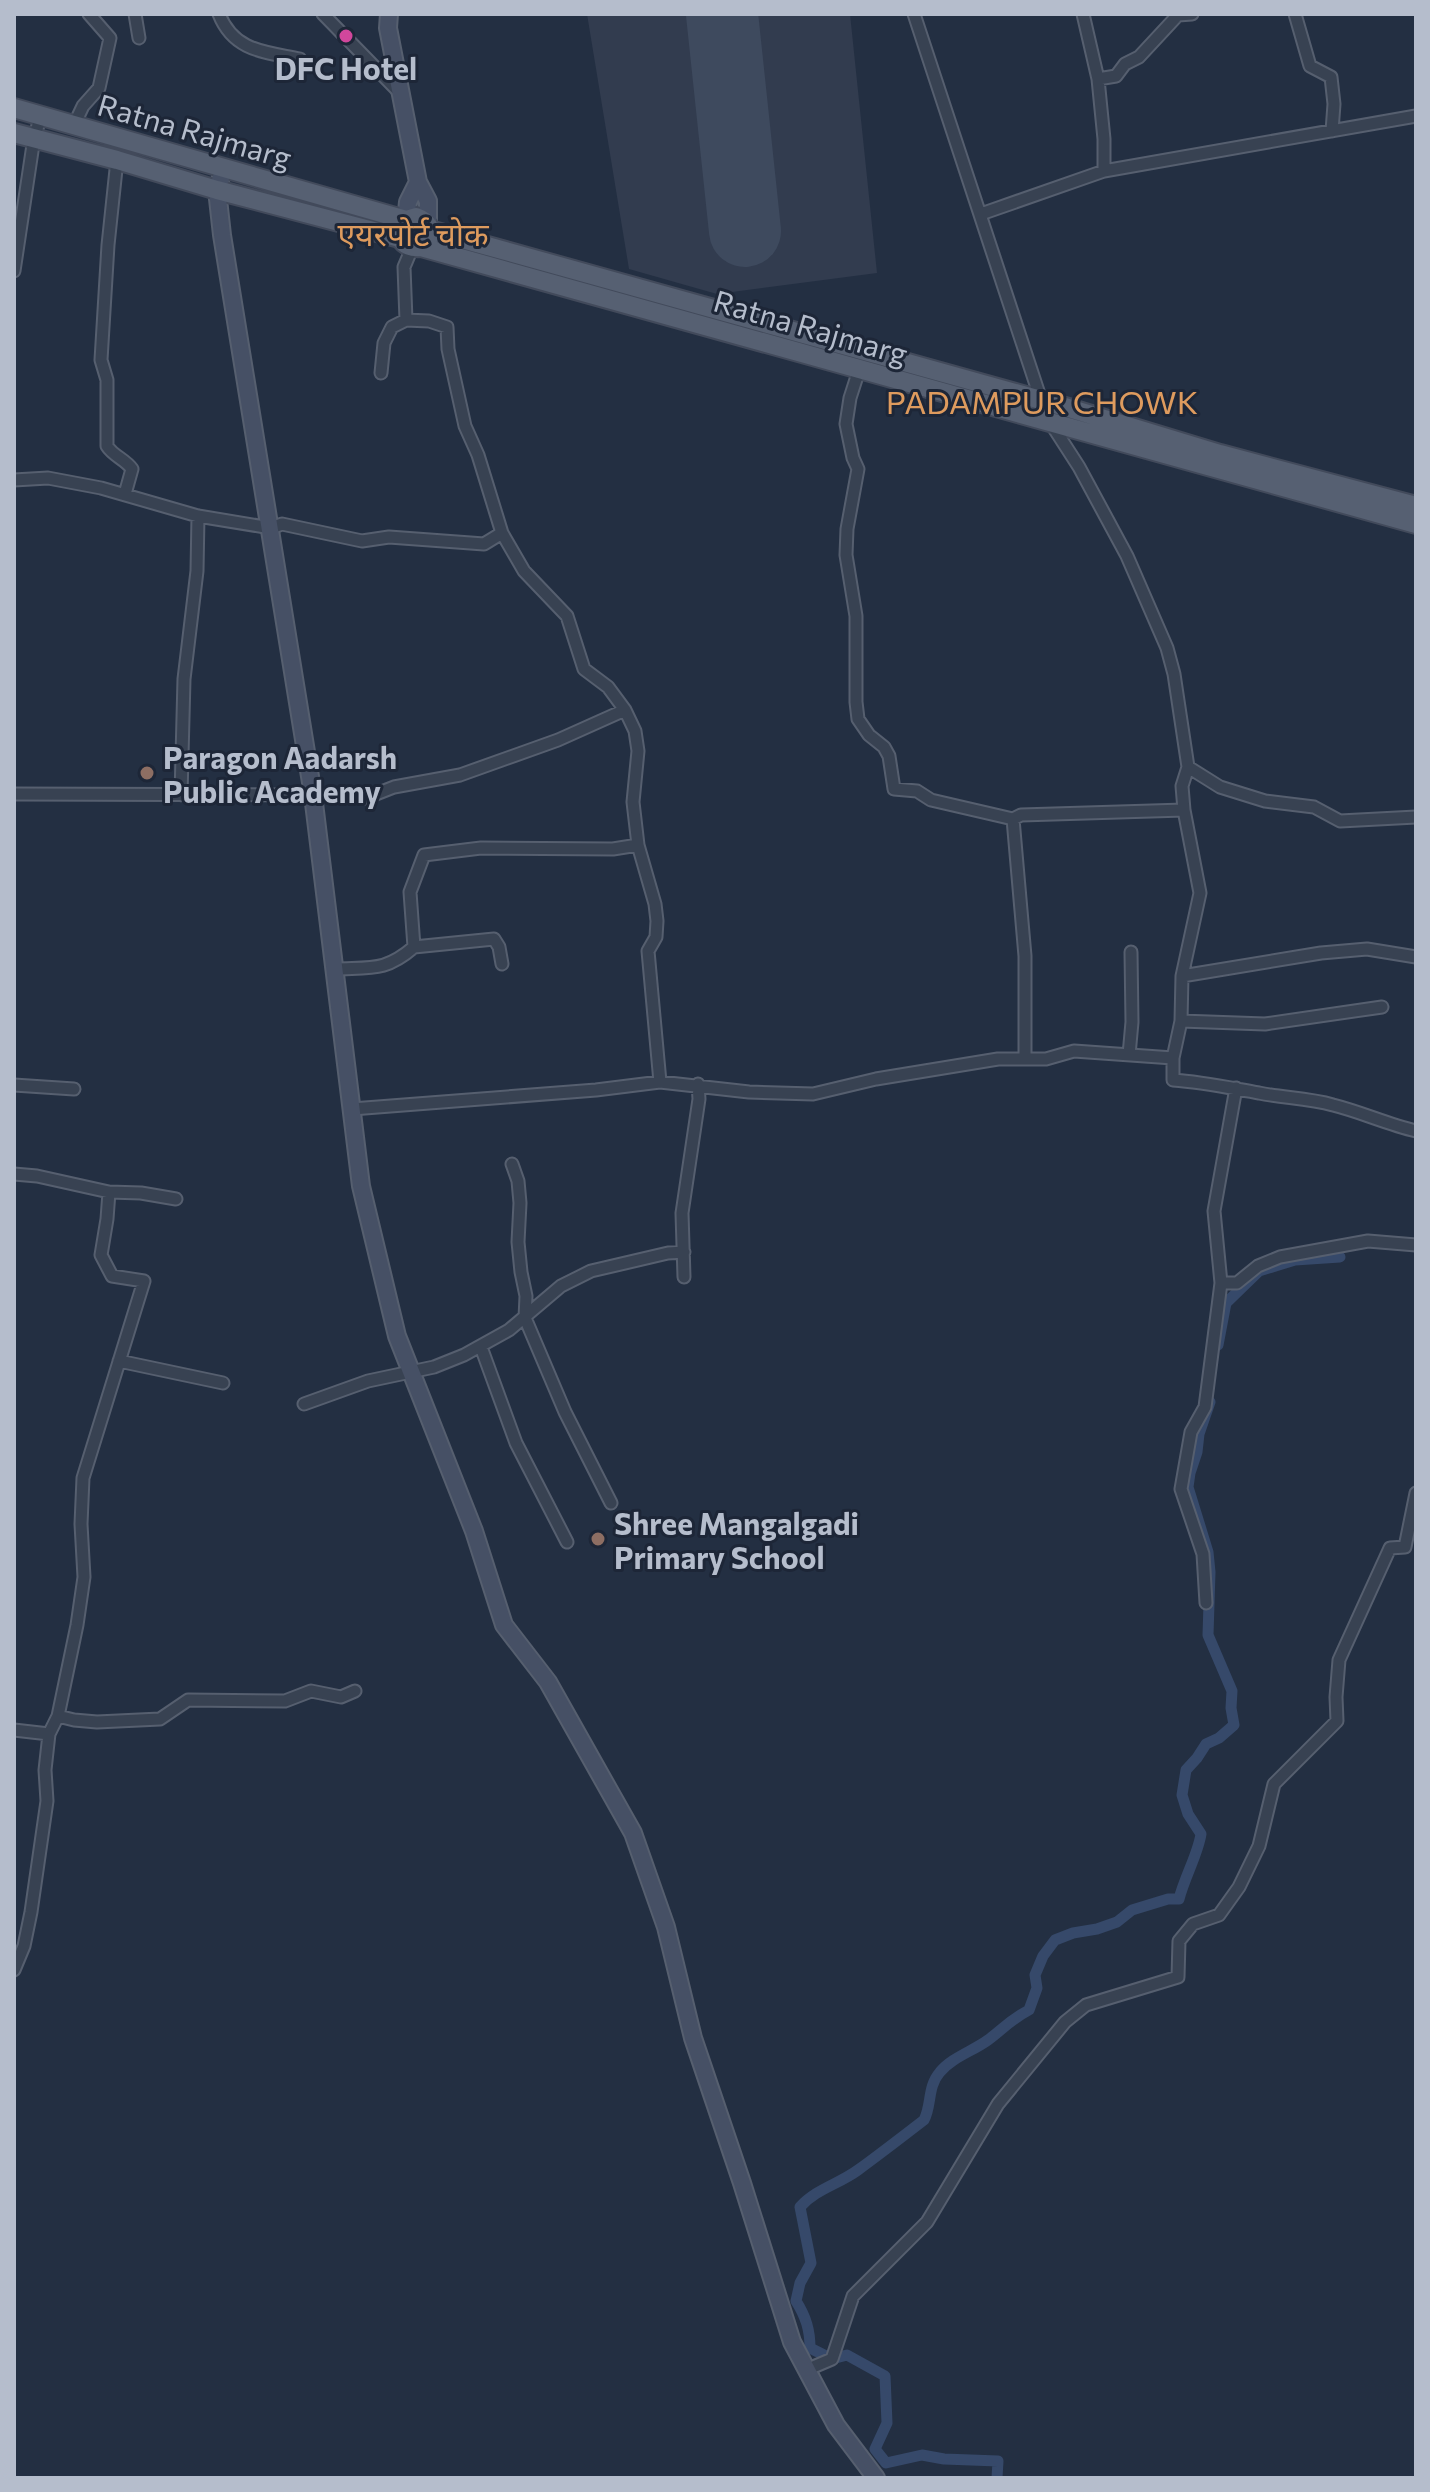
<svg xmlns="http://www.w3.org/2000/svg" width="1430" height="2492" font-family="Commissioner,'Noto Sans Devanagari',sans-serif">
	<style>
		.airport { fill: #323c4f }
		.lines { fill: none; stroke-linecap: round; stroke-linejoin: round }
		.canal { stroke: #36496a; stroke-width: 11 }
		.runway { stroke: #3e4a5e; stroke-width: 72 }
		.street-casing { stroke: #565f6f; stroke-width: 15 }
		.secondary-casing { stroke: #565f6f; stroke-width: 20 }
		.primary-casing { stroke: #424a5b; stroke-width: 22 }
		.street { stroke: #384252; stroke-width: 11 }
		.secondary { stroke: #465065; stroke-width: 16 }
		.primary { stroke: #566072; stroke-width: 18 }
		.hotel-dot { fill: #d1479c; stroke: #1d2637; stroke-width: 3 }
		.education-dot { fill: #8d6e63; stroke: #1d2637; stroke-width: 3 }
		.labels { text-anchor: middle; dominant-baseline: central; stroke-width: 6; stroke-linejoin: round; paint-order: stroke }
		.poi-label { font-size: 30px; font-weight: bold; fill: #b5bdcc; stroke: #1d2637; text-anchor: start }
		.street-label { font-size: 30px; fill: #b5bdcc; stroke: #1d2637 }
		.neighbourhood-label { font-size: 32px; fill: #de9b5e; stroke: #1d2637 }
	</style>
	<rect width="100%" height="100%" fill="#232f42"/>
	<!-- airport -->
	<path class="airport" d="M587 14H850L877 273 717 294 629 269Z"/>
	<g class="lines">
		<!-- canal -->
		<path class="canal" d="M1218 1345 1226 1303 1259 1271 1295 1260 1340 1257
			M997 2478 998 2461 944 2459 922 2455 886 2463 875 2449 887 2423 885 2376 847 2355 832 2359 810 2348C810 2330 806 2317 796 2301L800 2283 811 2263 800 2207C816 2189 839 2184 858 2170 880 2154 902 2137 924 2120 932 2105 927 2087 940 2072 951 2058 973 2051 988 2040 1004 2028 1010 2020 1029 2010L1037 1988 1035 1975 1043 1956 1055 1940 1073 1933 1097 1929 1117 1922 1132 1910 1168 1899H1179C1185 1876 1198 1854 1201 1834L1188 1814 1182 1795 1186 1770 1197 1758 1206 1744 1219 1738 1234 1725 1231 1708 1232 1691 1208 1635 1210 1572 1208 1552 1188 1487 1190 1473 1197 1452 1199 1434 1210 1402"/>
		<!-- runway -->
		<path class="runway" d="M722 14 745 231"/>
		<!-- street casing -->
		<g class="street-casing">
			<path id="street" d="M135 14 139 38
				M219 14C234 52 266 52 300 59
				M323 14 400 93
				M914 14 1042 403
				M1083 14 1098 79 1104 139V171
				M1295 14 1310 66 1331 77 1334 104 1332 131
				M1098 79 1116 76 1125 64 1139 57 1178 15 1192 14
				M74 125 83 106 99 88 110 38 89 14
				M117 160 108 245 101 360 107 380V446C113 456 125 459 132 469L125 494
				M981 214 1104 171 1416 116
				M412 248 404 267 406 320 429 321 447 327 448 349 465 426 478 455 502 533 524 571 567 616 584 669 608 687 625 710 635 731 638 751 633 802 638 845 655 904 657 921 656 937 648 951 660 1082
				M14 271 34 138 41 116
				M859 370 850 398 846 424 853 458 858 469 847 529 846 555 856 616V702L858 719 869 735 884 747 889 756 894 789 917 791 931 800 1013 819 1025 956V1058
				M381 373 384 343 392 327 406 320
				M14 480 48 478 101 488 198 516 271 528 282 524 362 541 389 537 484 544 502 533
				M1188 767 1220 787 1265 801 1314 807 1340 821 1416 817
				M14 794 313 795
				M181 795 184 679 197 571 198 516
				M366 798 394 787 460 775 558 740 625 710
				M1013 819 1021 815 1184 810
				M414 947 494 939 499 947 502 964
				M334 969C371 967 385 972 414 947L410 892 424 855 481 848 613 849 638 845
				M1182 976 1321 953 1367 949 1416 957
				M1181 1021 1265 1024 1382 1007
				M1129 1055 1132 1022 1131 952
				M1173 1058V1080C1203 1082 1230 1088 1259 1093 1283 1098 1308 1098 1333 1105 1361 1112 1387 1124 1416 1131
				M14 1085 74 1089
				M352 1109 596 1090 660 1082 749 1092 813 1094 876 1079 998 1059H1046L1074 1051 1173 1058 1181 1021 1182 976 1200 893 1184 810 1182 786 1188 767 1174 674 1167 648 1127 556 1079 467 1050 422
				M512 1164 518 1181 520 1203 518 1242 521 1272 526 1296 525 1318 565 1412 611 1503
				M14 1174 37 1176 109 1192 141 1193 176 1199
				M684 1277 682 1213 699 1099 698 1084
				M1221 1283H1237L1258 1266 1280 1257 1368 1241 1416 1245
				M481 1347 516 1443 567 1542
				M119 1361 223 1383
				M304 1404 368 1381 434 1367 464 1355 509 1330 561 1286 591 1271 668 1253 684 1252
				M1206 1603 1203 1554 1181 1489 1191 1432 1205 1407 1221 1283 1214 1211 1236 1088
				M58 1716 74 1720 97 1722 160 1719 188 1700 285 1701 311 1691 341 1697 355 1691
				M14 1730 49 1734
				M14 1970 24 1946 31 1912 47 1801 45 1770 49 1734 58 1716 77 1625 84 1577 81 1524 83 1478 144 1281 112 1276 101 1255 107 1219 109 1192
				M806 2370 832 2359 853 2296 927 2222 998 2104 1065 2022 1086 2005 1178 1977 1179 1941 1193 1924 1219 1915 1239 1887 1259 1846 1274 1784 1337 1721 1336 1697 1339 1660 1390 1548 1405 1547 1416 1493"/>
		</g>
		<!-- secondary casing -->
		<g class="secondary-casing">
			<path id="secondary" d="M389 14 388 28 418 182 428 201V224
				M224 168 217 190 222 235 313 795 361 1186 397 1336 474 1531 504 1625 548 1682 633 1833 666 1927 693 2038 742 2183 792 2342 836 2425 876 2478
				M406 220 408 202 418 182"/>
		</g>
		<!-- primary casing -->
		<g class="primary-casing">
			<path id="primary" d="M14 108 406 220 416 217C427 221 433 229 428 240
				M14 133 117 160 217 190 400 238
				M406 220C394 234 401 249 421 247 753 337 1084 434 1416 524
				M430 230 1062 406 1220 454 1416 506"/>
		</g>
		<!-- street -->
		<use href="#street" class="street"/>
		<!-- secondary -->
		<use href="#secondary" class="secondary"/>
		<!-- primary -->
		<use href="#primary" class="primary"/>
	</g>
	<!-- markers -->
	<circle class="hotel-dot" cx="346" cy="36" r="8"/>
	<g class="education-dot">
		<circle cx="147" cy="773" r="8"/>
		<circle cx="598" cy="1539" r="8"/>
	</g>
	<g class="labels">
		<!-- poi labels -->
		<g class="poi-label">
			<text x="346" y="67" text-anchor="middle">DFC Hotel</text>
			<text x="163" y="756">Paragon Aadarsh<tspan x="163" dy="34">Public Academy</tspan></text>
			<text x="614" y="1522">Shree Mangalgadi<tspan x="614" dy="34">Primary School</tspan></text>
		</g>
		<!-- street labels -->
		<g class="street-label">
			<text transform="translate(195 130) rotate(16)">Ratna Rajmarg</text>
			<text transform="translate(811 326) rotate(16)">Ratna Rajmarg</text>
		</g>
		<!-- neighbourhood labels -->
		<g class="neighbourhood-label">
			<text x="413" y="233">एयरपोर्ट चोक</text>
			<text x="1042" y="401">PADAMPUR CHOWK</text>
		</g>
	</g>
	<!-- border -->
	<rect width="1430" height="2492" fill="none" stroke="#b5bdcc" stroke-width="32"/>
</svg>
